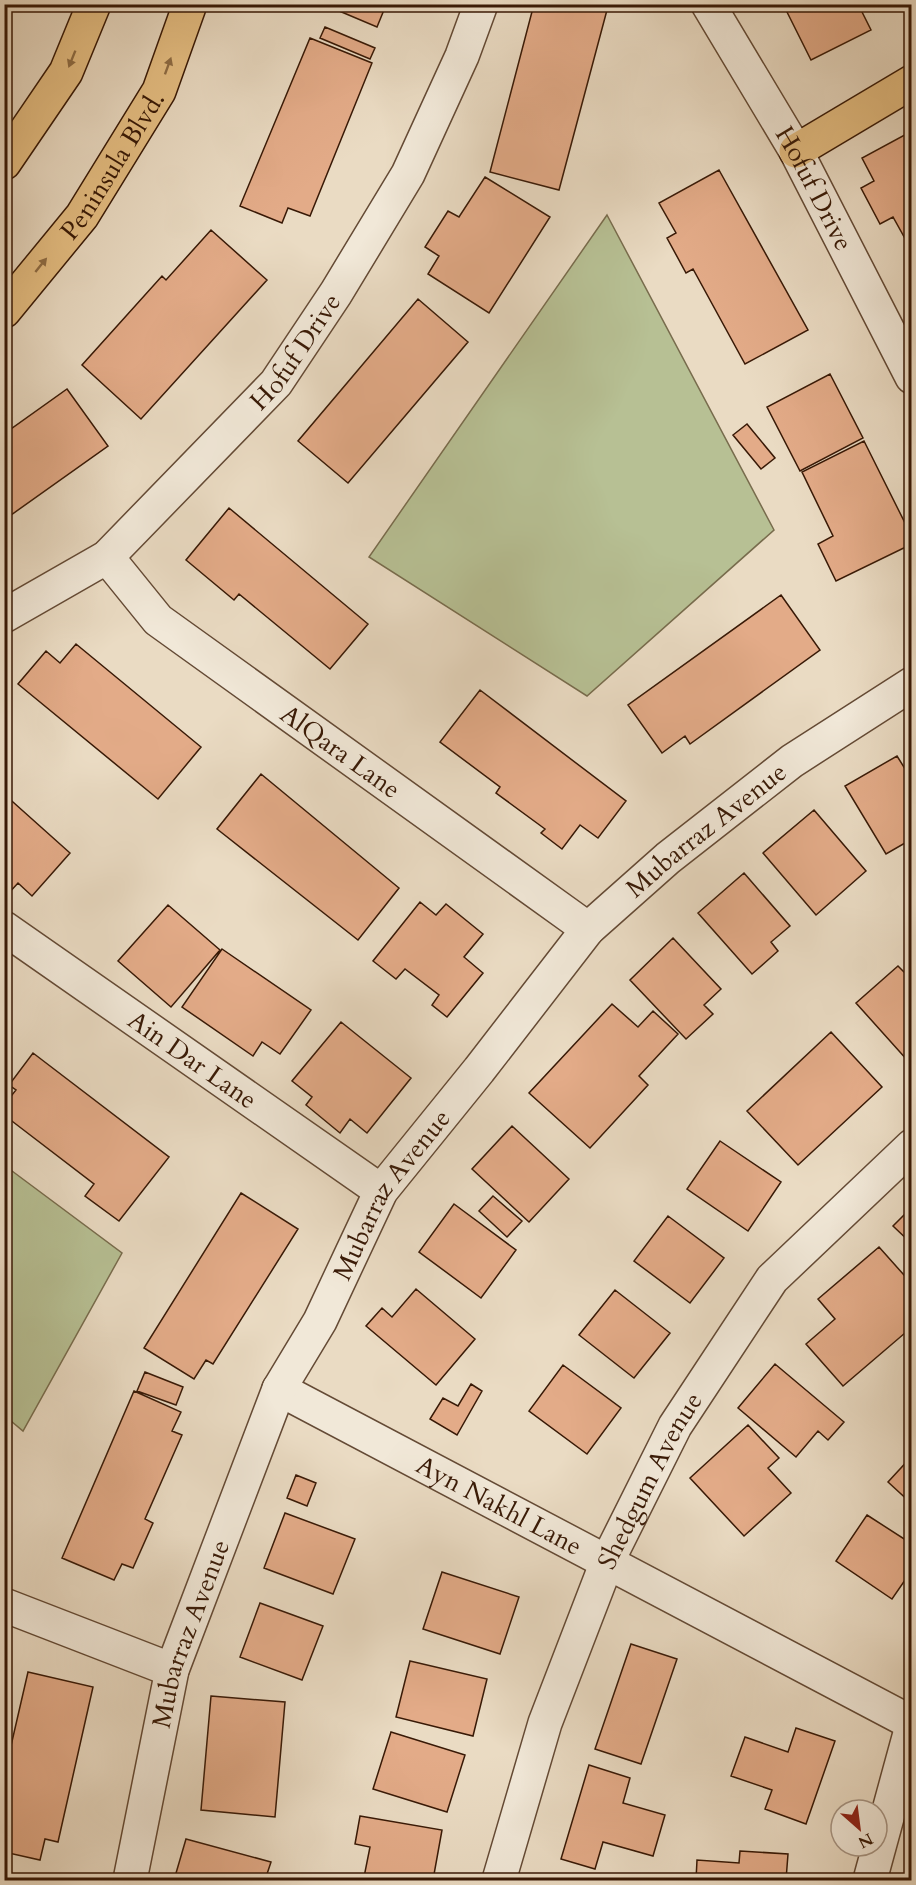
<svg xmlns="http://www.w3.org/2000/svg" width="916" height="1885" font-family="Cardo,serif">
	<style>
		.green { fill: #b7c094; stroke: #786c4d; stroke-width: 1.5 }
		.building { fill: #e3ab88; stroke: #381906; stroke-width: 1.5 }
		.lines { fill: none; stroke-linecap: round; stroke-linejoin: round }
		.minor-casing { stroke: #644a35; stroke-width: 36 }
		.major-casing { stroke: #381906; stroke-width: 36 }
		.minor { stroke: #f1e8d8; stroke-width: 33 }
		.major { stroke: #e5be82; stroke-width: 33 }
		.oneway { fill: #8e6c44 }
		.labels { text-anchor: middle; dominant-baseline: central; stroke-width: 4.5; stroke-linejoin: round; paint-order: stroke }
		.street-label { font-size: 26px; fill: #381906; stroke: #f1e8d8 }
	</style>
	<rect width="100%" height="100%" fill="#eadbc3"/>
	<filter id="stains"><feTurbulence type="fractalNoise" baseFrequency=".00333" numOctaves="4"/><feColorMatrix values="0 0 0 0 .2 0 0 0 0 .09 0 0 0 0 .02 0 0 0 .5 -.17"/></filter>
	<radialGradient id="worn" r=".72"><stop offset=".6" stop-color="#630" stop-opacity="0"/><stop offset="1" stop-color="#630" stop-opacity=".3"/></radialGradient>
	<!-- green -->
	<path class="green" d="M607 215 774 530 587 696 369 557Z
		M4 1165 122 1253 23 1431 5 1416Z"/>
	<!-- building -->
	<path class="building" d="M402 4 399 11 386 5 377 27 325 5Z
		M534 4H583L607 10 559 190 490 172Z
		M783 4H858L871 30 811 60Z
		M325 27 375 48 370 59 320 38Z
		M310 38 372 63 310 216 288 208 282 223 240 206Z
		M912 131V251L893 217 880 224 861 188 874 181 862 158Z
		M719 170 808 330 745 364 693 269 686 273 667 238 676 233 659 203Z
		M485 177 550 217 489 313 428 274 439 256 425 247 448 211 459 217Z
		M211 230 267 280 141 419 82 365 162 276 166 280Z
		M418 299 468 342 348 483 298 441Z
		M830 374 863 438 800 471 767 407Z
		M67 389 108 446 4 520V434Z
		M747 424 775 458 761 469 733 435Z
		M864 441 912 537V544L836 581 818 544 833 536 802 472Z
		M229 508 368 624 330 669 239 594 234 600 186 560Z
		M781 595 820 650 690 744 685 736 662 753 628 705Z
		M76 644 201 747 158 799 18 684 46 651 60 663Z
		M480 690 626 801 598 838 580 825 562 849 541 833 545 829 496 793 500 787 440 742Z
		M897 756 912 780V839L886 854 845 786Z
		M261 774 399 888 358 940 217 829Z
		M4 794 70 853 32 896 18 883 7 895 4 893Z
		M814 810 866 871 816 915 763 853Z
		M744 873 790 926 771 942 778 951 752 974 698 913Z
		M420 902 436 915 446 904 483 934 464 957 483 973 447 1017 432 1005 439 995 405 969 396 979 373 961Z
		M168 905 220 950 171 1007 118 961Z
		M673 938 721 989 704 1005 713 1014 686 1039 630 980Z
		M222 949 311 1010 280 1054 262 1042 253 1056 182 1007Z
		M898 966 912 980V1058L908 1061 856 1003Z
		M612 1004 638 1027 653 1011 678 1034 639 1076 648 1085 590 1148 529 1093Z
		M341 1022 411 1078 367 1133 350 1119 340 1133 306 1105 312 1097 292 1081Z
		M831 1032 882 1087 798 1165 747 1111Z
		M33 1053 169 1157 119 1221 85 1196 94 1184 4 1115V1105L16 1090 9 1085Z
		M512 1126 569 1179 529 1222 472 1169Z
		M720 1141 781 1182 748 1231 687 1189Z
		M241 1193 298 1229 213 1364 206 1360 194 1379 144 1348Z
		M493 1196 522 1221 507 1237 479 1211Z
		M454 1204 516 1250 481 1298 419 1252Z
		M912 1207V1244L893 1226Z
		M668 1216 724 1258 690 1303 634 1261Z
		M879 1247 912 1284V1327L843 1386 806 1344 835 1319 818 1299Z
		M416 1289 475 1339 436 1385 366 1326 382 1308 392 1317Z
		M615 1290 670 1333 634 1378 579 1335Z
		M775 1364 844 1422 828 1440 818 1431 796 1457 738 1408Z
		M563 1365 621 1408 587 1454 529 1411Z
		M145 1372 183 1387 176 1405 137 1391Z
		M471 1384 482 1391 457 1435 430 1419 443 1398 458 1406Z
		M134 1391 181 1412 172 1431 182 1435 145 1519 153 1523 133 1568 122 1564 114 1580 62 1558Z
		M748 1425 779 1458 768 1468 791 1493 744 1536 690 1478Z
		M912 1456V1504L888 1482Z
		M296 1475 316 1483 307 1506 287 1498Z
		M285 1513 355 1539 333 1594 264 1568Z
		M867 1515 912 1544V1570L892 1599 836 1561Z
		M442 1572 519 1597 500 1654 423 1629Z
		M260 1603 323 1626 302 1680 240 1657Z
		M631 1644 677 1659 641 1764 595 1749Z
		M410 1661 487 1679 473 1736 396 1717Z
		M28 1672 93 1687 58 1842 45 1839 40 1860 4 1852V1776Z
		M211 1696 285 1702 275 1817 201 1810Z
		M796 1728 835 1741 806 1824 765 1809 772 1790 731 1776 745 1737 788 1752Z
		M391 1732 465 1755 447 1812 373 1789Z
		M589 1765 630 1778 623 1803 665 1815 653 1856 603 1842 595 1869 561 1859Z
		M360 1816 442 1830 433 1880H385L364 1877 370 1847 355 1844Z
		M186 1839 271 1862 265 1880H174Z
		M740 1851 788 1854 786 1880H696L697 1860 739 1863Z"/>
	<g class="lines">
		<!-- minor casing -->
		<g class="minor-casing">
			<g id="minor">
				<path id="s1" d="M708 4 796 151 912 377"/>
				<path id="s2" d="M107 557 158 620 588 929"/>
				<path id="s3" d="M4 616 107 557 276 383 336 293 408 174 462 56 481 4"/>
				<path id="s4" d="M4 928 381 1191"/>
				<path id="s5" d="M279 1389 912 1723"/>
				<path d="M4 1605 172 1670"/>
				<path id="s6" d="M130 1880 172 1670 279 1389 320 1321 381 1191 479 1070 588 929 668 858 792 761 912 684"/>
				<path id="s7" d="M499 1880 545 1723 607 1562 675 1426 772 1279 912 1146"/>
				<path d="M870 1880 912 1726"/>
			</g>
		</g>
		<!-- major casing -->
		<g class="major-casing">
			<g id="major">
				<path d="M796 151 912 82"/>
				<path d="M4 163 66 72 94 4"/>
				<path id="s8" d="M4 311 82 216 159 91 190 4"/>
			</g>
		</g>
		<!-- minor -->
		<use href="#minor" class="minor"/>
		<!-- major -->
		<use href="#major" class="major"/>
	</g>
	<!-- one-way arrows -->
	<defs><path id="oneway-solid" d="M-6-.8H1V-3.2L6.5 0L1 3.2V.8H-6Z" transform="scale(1.5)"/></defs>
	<g class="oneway">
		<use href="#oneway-solid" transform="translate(72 59) rotate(112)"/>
		<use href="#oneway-solid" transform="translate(168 66) rotate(-70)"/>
		<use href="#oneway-solid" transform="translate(41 265) rotate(-51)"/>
	</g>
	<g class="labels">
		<!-- street labels -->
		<g class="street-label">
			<text stroke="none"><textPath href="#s8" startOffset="182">Peninsula Blvd.</textPath></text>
			<text stroke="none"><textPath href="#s1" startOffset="213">Hofuf Drive</textPath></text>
			<text stroke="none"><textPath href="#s3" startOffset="398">Hofuf Drive</textPath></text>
			<text stroke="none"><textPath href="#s2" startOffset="306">AlQara Lane</textPath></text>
			<text stroke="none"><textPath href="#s6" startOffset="1226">Mubarraz Avenue</textPath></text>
			<text stroke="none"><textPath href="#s4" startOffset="230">Ain Dar Lane</textPath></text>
			<text stroke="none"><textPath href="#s6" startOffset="740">Mubarraz Avenue</textPath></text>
			<text stroke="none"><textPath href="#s7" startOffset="428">Shedgum Avenue</textPath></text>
			<text stroke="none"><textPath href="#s5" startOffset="249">Ayn Nakhl Lane</textPath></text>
			<text stroke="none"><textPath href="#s6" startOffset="254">Mubarraz Avenue</textPath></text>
		</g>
	</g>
	<!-- margin -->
	<rect width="916" height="1885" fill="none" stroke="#eadbc3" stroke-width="24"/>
	<rect x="6" y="6" width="904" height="1873" fill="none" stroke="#381906" stroke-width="3"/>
	<rect x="12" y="12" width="892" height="1861" fill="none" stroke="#381906" stroke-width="1.5"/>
	<!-- north arrow -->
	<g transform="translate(859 1828) rotate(152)"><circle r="28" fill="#f1e8d8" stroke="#a79584" stroke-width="1.5"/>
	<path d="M0-4.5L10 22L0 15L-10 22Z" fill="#8f2418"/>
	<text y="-9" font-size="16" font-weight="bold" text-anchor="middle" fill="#381906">N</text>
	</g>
	<rect width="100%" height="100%" filter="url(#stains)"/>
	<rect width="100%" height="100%" fill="url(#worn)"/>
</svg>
